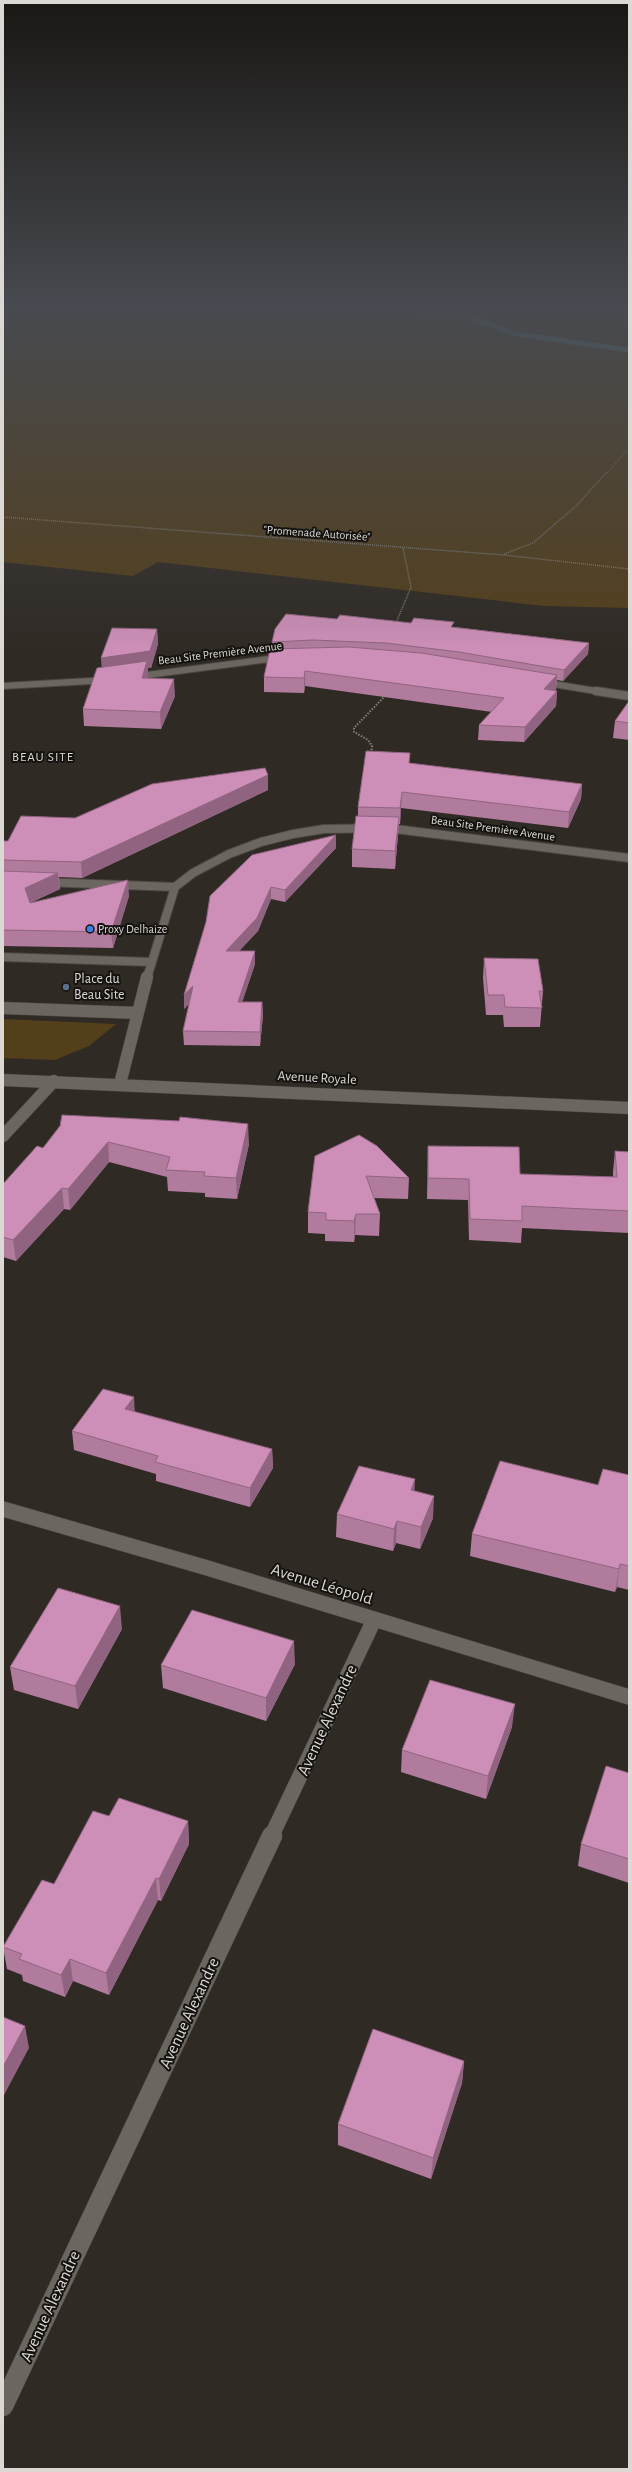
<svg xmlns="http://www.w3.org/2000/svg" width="632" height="2472" font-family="'Alegreya Sans',sans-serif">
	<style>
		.green { fill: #543f1b }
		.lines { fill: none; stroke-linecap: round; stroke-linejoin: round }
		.stream { stroke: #598e8e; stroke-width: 5 }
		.minor-far4-casing { stroke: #4a4641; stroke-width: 8 }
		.minor-far3-casing { stroke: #4a4641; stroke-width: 10 }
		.minor-far2-casing { stroke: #4a4641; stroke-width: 13 }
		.minor-far1-casing { stroke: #4a4641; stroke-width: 16 }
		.minor-casing { stroke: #4a4641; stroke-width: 21 }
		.path-far2 { stroke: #827e79; stroke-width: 1; stroke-dasharray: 1 1; stroke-linecap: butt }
		.path-far1 { stroke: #827e79; stroke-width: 1.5; stroke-dasharray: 1 1; stroke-linecap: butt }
		.path { stroke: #827e79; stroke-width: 2; stroke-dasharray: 1.5 1.5; stroke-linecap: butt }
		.minor-far4 { stroke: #6b665f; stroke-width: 6 }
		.minor-far3 { stroke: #6b665f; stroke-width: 8 }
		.minor-far2 { stroke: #6b665f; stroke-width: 12 }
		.minor-far1 { stroke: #6b665f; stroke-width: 15 }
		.minor { stroke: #6b665f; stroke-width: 20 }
		.wall { fill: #b07b9d }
		.shaded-wall { fill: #906480 }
		.building { fill: #cd8fb7; stroke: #906480 }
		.shop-dot { fill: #3f7fe0; stroke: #151310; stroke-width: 1.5 }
		.service-dot { fill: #5c6f8a; stroke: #151310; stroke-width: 1.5 }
		.labels { text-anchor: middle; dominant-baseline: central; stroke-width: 4; stroke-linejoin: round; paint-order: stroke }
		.far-street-label { font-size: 12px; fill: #dcd9d5; stroke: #151310 }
		.far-poi-label { font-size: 12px; fill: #dcd9d5; stroke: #151310; text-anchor: start }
		.far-neighbourhood-label { font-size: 13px; letter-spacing: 1px; fill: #dcd9d5; stroke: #151310 }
		.poi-label { font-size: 14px; fill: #dcd9d5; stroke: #151310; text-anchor: start }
		.street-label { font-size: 14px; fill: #dcd9d5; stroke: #151310 }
		.near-street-label { font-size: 17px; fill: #dcd9d5; stroke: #151310 }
	</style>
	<rect width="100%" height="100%" fill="#2f2a24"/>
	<!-- green -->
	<path class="green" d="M3 304H629V608L544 606 158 562 133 576 3 562Z
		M3 1019 116 1024 89 1046 55 1060 3 1058Z"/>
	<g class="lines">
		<!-- stream -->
		<path class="stream" d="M376 304 464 315 516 334 629 350"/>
		<!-- minor-far4 casing -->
		<g class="minor-far4-casing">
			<path id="minor-far4" d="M132 677 284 657
				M541 682 602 692
				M3 686 108 680"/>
		</g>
		<!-- minor-far3 casing -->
		<g class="minor-far3-casing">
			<path id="minor-far3" d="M596 691 629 696
				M42 882 175 887
				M3 957 151 962
				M147 978 175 887 193 873 229 854 261 842 293 834 324 829 387 828 629 858"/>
		</g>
		<!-- minor-far2 casing -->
		<g class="minor-far2-casing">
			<path id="minor-far2" d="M3 1008 138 1013
				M3 1080 629 1108
				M120 1084 147 977
				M3 1136 54 1081"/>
		</g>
		<!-- minor-far1 casing -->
		<g class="minor-far1-casing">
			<path id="minor-far1" d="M3 1509 204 1567 629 1697
				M271 1837 374 1620"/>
		</g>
		<!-- minor casing -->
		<g class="minor-casing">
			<path id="minor" d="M3 2406 272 1836"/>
		</g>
		<!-- path-far2 -->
		<path class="path-far2" d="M607 473 629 448"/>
		<!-- path-far1 -->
		<path class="path-far1" d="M3 517 504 555 629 569
			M504 554 533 543 576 506 607 472
			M396 623 411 587 403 548"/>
		<!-- path -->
		<path class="path" d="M371 753 372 746 368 740 354 732V728L385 696"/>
		<!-- minor-far4 -->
		<use href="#minor-far4" class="minor-far4"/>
		<!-- minor-far3 -->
		<use href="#minor-far3" class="minor-far3"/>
		<!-- minor-far2 -->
		<use href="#minor-far2" class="minor-far2"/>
		<!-- minor-far1 -->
		<use href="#minor-far1" class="minor-far1"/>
		<!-- minor -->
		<use href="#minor" class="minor"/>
	</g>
	<!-- wall -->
	<path class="wall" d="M337 619 454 627 589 643 588 654 563 681 557 680 556 689 555 691H557L556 706 524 742 478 740 479 725 492 712 305 686 304 693 264 692V677L272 649V642Z
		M157 629 158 644 151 668H148V678L175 696 161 729 84 726 83 709 102 667Z
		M629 701V740L613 738 615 721Z
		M409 763 582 784 581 799 568 828 401 808 400 824H399L398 835 395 869 352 867V849L358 816V807Z
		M268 775V790L82 878 59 877 60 889 30 903 129 896 113 948 3 946V841H8L75 818Z
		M336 835V848L285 902 271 899 258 931 239 951H255V964L242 1002H262L263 1015 260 1046 184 1045 183 1031 189 1004 184 1009 206 922Z
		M484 958 543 991 540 1027H504L503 1015H486L483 978Z
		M60 1126 249 1144 237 1199 205 1197V1193L168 1191 167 1177 109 1162 70 1210 64 1209 16 1261 3 1257V1184L43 1148Z
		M428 1146 520 1174 613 1177V1172L615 1151 629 1152V1233L522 1228 521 1243 469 1240 468 1200 427 1199Z
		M315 1156 409 1178 408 1199 373 1198 380 1214 379 1236 355 1235 354 1242 325 1241V1234L308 1233V1212Z
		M72 1431 272 1449 273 1468 250 1507 156 1481V1474L74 1450Z
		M629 1475V1590L617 1587 615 1592 470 1556 472 1534 598 1485Z
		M415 1491 433 1518 420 1549 396 1543 393 1551 336 1537 337 1514Z
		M122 1629 78 1709 14 1690 10 1667Z
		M295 1664 266 1721 163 1688 161 1665Z
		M512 1727 486 1799 401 1772 402 1750Z
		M629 1773V1883L578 1866 581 1844Z
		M109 1816 188 1821 189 1844 161 1901 158 1900 109 1995 73 1981 65 1997 23 1981 22 1975 7 1969 3 1947Z
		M464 2061 462 2083 431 2179 338 2145V2124Z"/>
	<!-- shaded-wall -->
	<path class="shaded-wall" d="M157 629 158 644 151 668H148V678L143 694 102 674 101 658Z
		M589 643 588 654 563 681 564 670Z
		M305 671V686L304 693V678Z
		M557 675 556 689 543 704 544 689Z
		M174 679 175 696 161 729 160 712Z
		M557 691 556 706 524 742 525 727Z
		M268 775V790L82 878 81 862Z
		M582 784 581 799 568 828 569 812Z
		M402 792 400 824V808Z
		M399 817 398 835 395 869V851Z
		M336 835V848L285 902V890Z
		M58 873 60 889 26 905 25 888Z
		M128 880 129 896 113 948 111 932Z
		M271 887V899L258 931 227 964 226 951Z
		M255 951V964L238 1015V1002Z
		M193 986V999L184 1009V995Z
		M262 1002 263 1015 260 1046V1032Z
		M248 1124 249 1144 237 1199 236 1178Z
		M108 1142 109 1162 70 1210 68 1189Z
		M62 1188 64 1209 16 1261 13 1240Z
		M356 1214 355 1235 354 1242V1221Z
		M134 1397 135 1416 125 1409Z
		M272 1449 273 1468 250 1507V1488Z
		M415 1479 414 1502 411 1490Z
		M434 1496 433 1518 420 1549 421 1527Z
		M397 1521 396 1543 393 1551 394 1529Z
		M620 1564 617 1587 615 1592 619 1569Z
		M120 1606 122 1629 78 1709 75 1686Z
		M294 1641 295 1664 266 1721V1698Z
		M515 1704 512 1727 486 1799 488 1776Z
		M188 1821 189 1844 161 1901 159 1879Z
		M156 1878 158 1900 109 1995 106 1973Z
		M70 1959 73 1981 65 1997 61 1975Z
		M25 2026 29 2048 3 2097V2067Z
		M464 2061 462 2083 431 2179 433 2158Z"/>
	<!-- building -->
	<path class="building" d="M286 614 337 619 340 615 411 623 414 618 454 622 451 627 589 643 564 670 459 652 386 643 313 640 272 642 275 629Z
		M112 628 157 629 150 651 101 658Z
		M349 647 421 653 557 675 544 689 557 691 525 727 479 725 504 698 305 671 304 678 264 677 270 649Z
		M147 661 142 678 174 679 160 712 83 709 97 668Z
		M629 701V723L615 721Z
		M366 751 410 753 409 763 582 784 569 812 402 792 400 808 358 807Z
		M265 768 268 775 81 862 3 860V841H8L21 816 75 818 152 784Z
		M356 816 399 817 395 851 352 849Z
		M336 835 285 890 271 887 257 918 226 951H255L238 1002H262L260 1032 183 1031 193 986 184 995 206 922 210 896 252 855Z
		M3 871 58 873 25 888 30 903 128 880 111 932 3 930Z
		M484 958 538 959 543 991H539L542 1008 505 1007 504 995H488Z
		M62 1115 179 1121 180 1117 248 1124 236 1178 204 1176 205 1172 166 1170 170 1157 108 1142 68 1189 62 1188 13 1240 3 1237V1184L37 1146 43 1148 60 1126Z
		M359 1135 377 1146 409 1178 366 1176 380 1214H356L354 1221 326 1220V1213L308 1212 315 1156Z
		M428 1146 519 1147 520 1174 617 1177 615 1151 629 1152V1211L522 1206V1221L470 1219 469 1179 428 1178Z
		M103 1389 134 1397 125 1409 272 1449 250 1488 155 1462 158 1456 72 1431Z
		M500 1461 598 1485 603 1469 629 1475V1566L620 1564 619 1569 472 1534Z
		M359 1466 415 1479 411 1490 434 1496 421 1527 397 1521 394 1529 337 1514Z
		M58 1588 120 1606 75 1686 10 1667Z
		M192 1610 294 1641 266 1698 161 1665Z
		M430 1680 515 1704 488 1776 402 1750Z
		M606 1766 629 1773V1859L581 1844Z
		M119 1798 188 1821 159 1879 156 1878 106 1973 70 1959 61 1975 19 1959 22 1954 3 1947 42 1880 54 1884 93 1811 109 1816Z
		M3 2017 25 2026 3 2067Z
		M373 2029 464 2061 433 2158 338 2124Z"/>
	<!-- sky -->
	<linearGradient id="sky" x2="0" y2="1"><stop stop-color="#1a1714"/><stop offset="0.47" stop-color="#474a50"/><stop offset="1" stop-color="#474a50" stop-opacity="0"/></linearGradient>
	<rect width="632" height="650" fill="url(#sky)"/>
	<!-- markers -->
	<circle class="shop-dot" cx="90" cy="929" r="4"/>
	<circle class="service-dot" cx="66" cy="987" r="4"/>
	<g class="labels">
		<!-- far-street labels -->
		<g class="far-street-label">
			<text transform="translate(317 533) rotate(4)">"Promenade Autorisée"</text>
			<text transform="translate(220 653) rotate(-7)">Beau Site Première Avenue</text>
			<text transform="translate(493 828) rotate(8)">Beau Site Première Avenue</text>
		</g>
		<!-- far-poi labels -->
		<g class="far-poi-label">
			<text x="98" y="929">Proxy Delhaize</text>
		</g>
		<!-- far-neighbourhood labels -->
		<g class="far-neighbourhood-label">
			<text x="43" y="757">BEAU SITE</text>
		</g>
		<!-- poi labels -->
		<g class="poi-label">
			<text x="74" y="979">Place du<tspan x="74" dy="16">Beau Site</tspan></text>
		</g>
		<!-- street labels -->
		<g class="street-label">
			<text transform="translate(317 1078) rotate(3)">Avenue Royale</text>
		</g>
		<!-- near-street labels -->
		<g class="near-street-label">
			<text transform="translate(322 1584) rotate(17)">Avenue Léopold</text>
			<text transform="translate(327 1720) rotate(-65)">Avenue Alexandre</text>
			<text transform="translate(189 2013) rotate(-65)">Avenue Alexandre</text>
			<text transform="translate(50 2306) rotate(-65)">Avenue Alexandre</text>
		</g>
	</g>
	<!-- border -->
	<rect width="632" height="2472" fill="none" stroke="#dcd9d5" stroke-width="8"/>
</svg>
